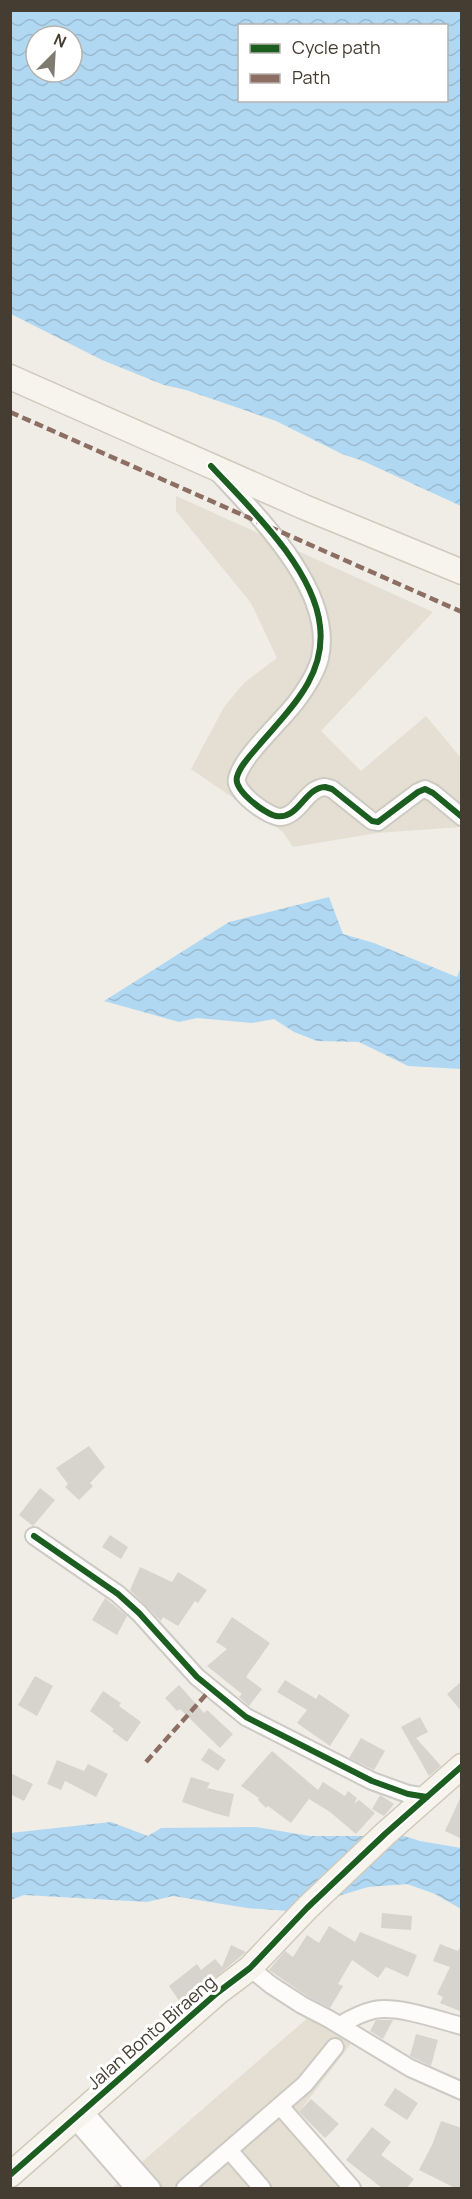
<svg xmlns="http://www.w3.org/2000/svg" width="472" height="2199" font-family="Manrope,sans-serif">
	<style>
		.residential { fill: #e4dfd2 }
		.water { fill: url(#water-waves); fill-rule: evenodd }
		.building { fill: #d7d4cd }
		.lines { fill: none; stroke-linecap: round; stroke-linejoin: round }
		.street-casing { stroke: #cdcac4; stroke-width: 20 }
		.secondary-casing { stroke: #cfcabc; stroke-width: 27 }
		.street { stroke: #fdfcfb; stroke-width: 16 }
		.secondary { stroke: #f6f4ed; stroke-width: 24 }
		.quiet { stroke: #8d6e63; stroke-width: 4.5; stroke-dasharray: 9 4.5; stroke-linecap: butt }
		.cycleway-casing { stroke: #fff; stroke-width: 10 }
		.cycleway { stroke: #1b5e20; stroke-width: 6 }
		.labels { text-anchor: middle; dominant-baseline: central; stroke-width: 6; stroke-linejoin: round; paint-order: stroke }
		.street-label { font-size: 18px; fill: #453d32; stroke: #fff }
	</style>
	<defs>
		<pattern id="water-waves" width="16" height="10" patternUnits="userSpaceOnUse" patternTransform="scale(1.5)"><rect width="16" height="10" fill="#b1d8f2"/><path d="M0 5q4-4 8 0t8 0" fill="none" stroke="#9abad0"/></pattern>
	</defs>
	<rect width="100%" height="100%" fill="#efede6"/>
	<!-- residential -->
	<path class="residential" d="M176 496 433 612 321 731 361 771 426 716 461 758V827L377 833 293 847 283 832 191 769 224 707 245 682 277 658 251 603 176 511Z
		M311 2015 353 2041 289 2125 345 2188H112Z"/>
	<!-- water -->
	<path class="water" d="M10 11H461V506L363 461 342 454 276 421 186 390 164 385 102 360 11 314ZM240 26H446V100H240ZM36 36H72V72H36Z
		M329 897 343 934 374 943 457 977 461 967V1069L408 1066 359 1042 317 1041 294 1032 274 1019 252 1023 197 1018 179 1022 104 1001 229 922Z
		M111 1822 148 1836 161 1828 256 1827 310 1836H364L371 1844 401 1835 420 1841 461 1848V1909L435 1894 407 1884 368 1887 289 1911 247 1908 173 1896 147 1902 24 1895 11 1900 10 1833Z"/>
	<!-- building -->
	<path class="building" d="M89 1446 105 1467 90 1483 93 1486 79 1500 65 1487 68 1484 56 1468Z
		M40 1488 55 1500 33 1526 19 1515Z
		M110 1535 128 1547 121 1559 102 1547Z
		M140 1567 172 1582 178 1572 207 1590 198 1603 195 1601 178 1626 163 1617 161 1621 130 1590Z
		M105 1598 127 1616 117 1635 92 1620Z
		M232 1617 270 1643 246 1677 262 1689 249 1706 239 1697 242 1694 207 1666 227 1649 216 1642Z
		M35 1676 53 1686 37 1716 18 1705Z
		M285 1680 316 1699 319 1694 350 1715 330 1746 297 1723 307 1710 277 1692Z
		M462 1681V1712L447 1694Z
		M179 1685 204 1713 207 1710 233 1734 220 1748 180 1709 177 1711 165 1698Z
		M103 1691 121 1703 119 1706 141 1722 127 1742 112 1731 114 1729 90 1711Z
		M420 1717 428 1732 416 1738 441 1766 429 1776 401 1727Z
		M361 1738 385 1751 374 1770 349 1758Z
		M209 1748 226 1760 218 1771 201 1760Z
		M272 1751 318 1790 323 1782 345 1796 348 1791 357 1798 354 1804 359 1800 375 1813 356 1834 330 1812 309 1799 291 1823 268 1806 266 1808 258 1800 259 1798 241 1786Z
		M57 1760 84 1771 88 1764 108 1774 96 1797 65 1781 61 1790 47 1784Z
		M10 1773 33 1784 24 1801 10 1794Z
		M191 1777 210 1783 207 1788 234 1794 229 1817 214 1813 182 1802Z
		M462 1794V1839L445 1831Z
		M380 1795 394 1804 384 1816 372 1809Z
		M382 1913 412 1916 411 1930 381 1928Z
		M329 1926 355 1942 360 1932 417 1955 408 1977 386 1967 378 1978 352 1960 338 1984 343 1986 330 2008 307 1996 269 1970 285 1951 293 1957 307 1935 319 1943Z
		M440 1944 458 1951 462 1944V2012L440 2003 443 1997 437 1994 450 1967 433 1961Z
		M231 1945 246 1952 182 2005 169 1986 197 1964 201 1970 215 1959 222 1967Z
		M376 2020H393L383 2039 370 2031Z
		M416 2034 438 2040 431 2066 410 2056Z
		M395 2088 418 2103 407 2120 384 2105Z
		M311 2099 339 2124 325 2138 299 2112Z
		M441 2121 462 2128V2188H455L419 2170 432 2145Z
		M372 2127 391 2142 381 2155 414 2179 407 2188H382L346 2160Z"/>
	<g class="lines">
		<!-- street casing -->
		<g class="street-casing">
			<path id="street" d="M218 473C259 517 335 592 320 658 316 674 305 690 296 702 281 722 243 755 237 778 233 791 269 818 281 817 300 815 306 788 325 787L332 789 372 821 378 822 418 792 425 789 433 793 462 817
				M34 1536 118 1594 139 1613 197 1677 246 1717 372 1781 408 1794 427 1797
				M250 1968 271 1985 302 2005 329 2019 410 2068 462 2091
				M340 2025C350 2019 361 2013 374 2010 398 2005 438 2020 462 2026
				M280 2106 352 2188
				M84 2111 152 2188
				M74 2119 134 2188
				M229 2150 262 2188
				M185 2188 305 2084 335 2047"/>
		</g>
		<!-- secondary casing -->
		<g class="secondary-casing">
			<path id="secondary" d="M10 377 304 507 462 572
				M10 2175 217 1993 250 1968 307 1908 385 1834 462 1766"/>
		</g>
		<!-- street -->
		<use href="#street" class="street"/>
		<!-- secondary -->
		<use href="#secondary" class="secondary"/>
		<!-- quiet -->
		<path class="quiet" d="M10 412 462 612
			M146 1762 211 1689"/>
		<!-- cycleway casing -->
		<g class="cycleway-casing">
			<path id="cycleway" d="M211 466C249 507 314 568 320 626 326 676 290 709 260 744 252 754 240 765 237 777 233 790 265 814 276 816 299 820 304 788 325 787L332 789 372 821 378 822 418 792 425 789 433 793 462 817
				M34 1536 118 1594 139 1613 197 1677 246 1717 372 1781 408 1794 427 1797
				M10 2175 217 1993 250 1968 307 1908 385 1834 462 1766"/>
		</g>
		<!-- cycleway -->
		<use href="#cycleway" class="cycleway"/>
	</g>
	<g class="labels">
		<!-- street labels -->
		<g class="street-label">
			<text transform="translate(151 2032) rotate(-41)">Jalan Bonto Biraeng</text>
		</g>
	</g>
	<!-- border -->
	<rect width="472" height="2199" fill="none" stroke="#453d32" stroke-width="24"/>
	<!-- legend -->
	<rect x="238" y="24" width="210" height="78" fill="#ffffff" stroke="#b5b1ad" stroke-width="1.5"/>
	<rect x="250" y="44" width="30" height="9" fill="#1b5e20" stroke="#b5b1ad" stroke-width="1.5"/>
	<text x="292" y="54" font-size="18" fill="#453d32">Cycle path</text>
	<rect x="250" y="74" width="30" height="9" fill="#8d6e63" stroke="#b5b1ad" stroke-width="1.5"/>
	<text x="292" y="84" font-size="18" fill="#453d32">Path</text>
	<!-- north arrow -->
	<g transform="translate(54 54) rotate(24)"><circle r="28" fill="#ffffff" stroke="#b5b1ad" stroke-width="1.5"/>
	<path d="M0-4.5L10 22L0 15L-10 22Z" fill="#807b71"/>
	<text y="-9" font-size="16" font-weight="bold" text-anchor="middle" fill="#453d32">N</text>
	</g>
</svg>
